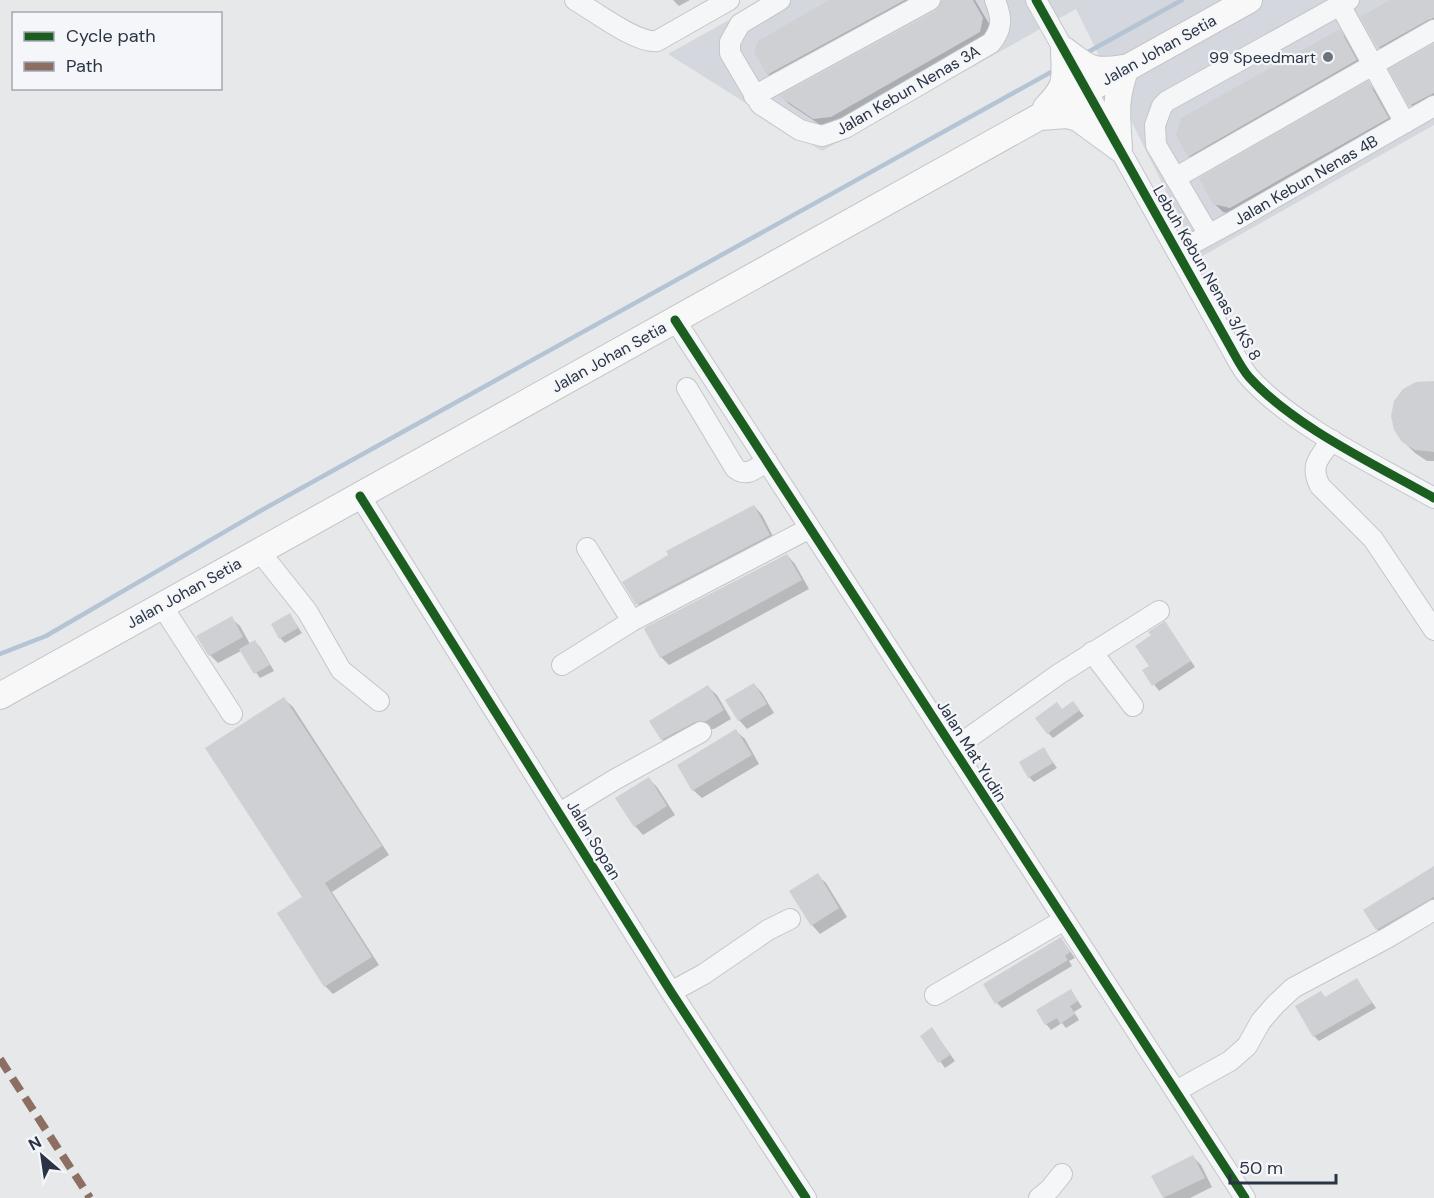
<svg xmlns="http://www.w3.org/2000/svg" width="1434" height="1198" font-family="'DM Sans',sans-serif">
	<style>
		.built { fill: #d4d7dd }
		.shadow { fill: #0003 }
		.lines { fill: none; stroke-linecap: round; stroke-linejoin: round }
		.stream { stroke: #b4c4d5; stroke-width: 4.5 }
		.building { fill: #ced0d3 }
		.minor-casing { stroke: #c4c6c8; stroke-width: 22 }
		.major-casing { stroke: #c2c5c8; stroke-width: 28 }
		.minor { stroke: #f5f6f7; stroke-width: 20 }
		.major { stroke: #f8f8f8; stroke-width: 26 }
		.quiet { stroke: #8d6e63; stroke-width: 8; stroke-dasharray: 15 8; stroke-linecap: butt }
		.cycleway-casing { stroke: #f4f6f9; stroke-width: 13 }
		.cycleway { stroke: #1b5e20; stroke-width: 9 }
		.poi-dot { fill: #6c737f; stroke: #f4f6f9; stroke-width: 2 }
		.labels { text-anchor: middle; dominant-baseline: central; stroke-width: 4.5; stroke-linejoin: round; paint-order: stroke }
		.street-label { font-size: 16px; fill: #2b3445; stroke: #f4f6f9 }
		.poi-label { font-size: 16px; fill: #2b3445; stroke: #f4f6f9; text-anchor: end }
	</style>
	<rect width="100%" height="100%" fill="#e6e8ea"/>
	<!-- built -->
	<path class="built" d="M765 0H1434V125L1199 258 1076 9 822 151 668 54Z"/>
	<!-- shadow -->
	<path class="shadow" d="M673 0H690L679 6Z
		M833 0H928L777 83 768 74Z
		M943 0H975L991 27 988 41 839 124 822 126 789 104 781 96 937 12Z
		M1394 0H1434V29L1387 56 1379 47Z
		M1340 31 1348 40 1364 69 1197 164 1189 156Z
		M1434 45V105L1419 114 1411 105 1391 70Z
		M1368 83 1376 92 1396 127 1239 216 1223 212 1214 203Z
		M1434 384V461H1427L1415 453 1403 441Z
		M754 506 762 515 777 544 646 613 638 604 624 583Z
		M787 555 795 564 809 589 669 665 661 657Z
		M290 615 302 633 285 643 280 638Z
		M231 618 240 626 250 644 255 642 260 647 274 671 260 678 241 651 218 663 210 655Z
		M1165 623 1195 667 1159 691 1144 671 1151 666 1153 636Z
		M754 684 762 693 774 713 747 729 739 720Z
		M708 687 717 695 731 719 714 729H704L671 748 662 739 651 721Z
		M284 699 293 707 389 855 332 892 379 965 333 994 325 986Z
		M1078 709 1084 716 1053 738 1048 733 1063 711Z
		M736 731 745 739 759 764 702 798 693 790Z
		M1044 749 1057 768 1034 782 1029 777Z
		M649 779 657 787 675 815 643 835 635 826Z
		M1434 867V910L1385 938 1377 929Z
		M817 875 826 883 847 917 820 934 812 925Z
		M1061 939 1075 958 1069 961 1072 966 1002 1008 997 1003Z
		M1357 980 1376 1008 1319 1041 1314 1036 1321 993 1326 998Z
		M1071 991 1082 1007 1074 1012 1079 1020 1066 1028 1062 1023 1051 1030 1046 1024Z
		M932 1029 955 1061 945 1068 922 1036Z
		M1193 1157 1201 1165 1212 1187 1190 1198H1164L1153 1177Z"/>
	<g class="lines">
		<!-- stream -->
		<path class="stream" d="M1088 52 1182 0
			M0 654 46 636 262 510 1053 71"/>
	</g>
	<!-- building -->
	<path class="building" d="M829 0H905L767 75 754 52 758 41Z
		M942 0H973L983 18 980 32 831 117 813 119 779 96 936 11 940 6Z
		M1390 0H1434V18L1428 20 1378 48 1360 17Z
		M1340 29 1357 60 1188 157 1176 135 1181 118Z
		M1434 44V93L1409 106 1389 69Z
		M1368 81 1389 118 1230 208 1213 204 1199 178Z
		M1434 381V452L1415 450 1402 442 1394 430 1391 416 1394 401 1403 389 1416 382Z
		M754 505 770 535 636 605 622 582 668 555 666 551Z
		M787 554 802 580 660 658 644 629 646 627Z
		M290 613 298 628 279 639 271 624Z
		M232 616 243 637 209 656 196 636Z
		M1165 621 1191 661 1152 686 1142 670 1149 666 1135 646 1151 635 1148 632Z
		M255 640 270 665 254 674 239 649Z
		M754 683 767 704 738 721 725 700Z
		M708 685 724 710 706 721 695 722 661 740 649 721Z
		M284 697 382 846 325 883 372 957 324 987 277 913 302 897 205 748Z
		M1073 701 1080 710 1047 734 1035 718 1057 702 1062 709Z
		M736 729 752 755 692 791 677 765Z
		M1044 747 1053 763 1028 778 1019 762Z
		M649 777 667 806 634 827 615 798Z
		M1434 866V897L1376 930 1363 910Z
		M818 873 839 908 811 926 789 891Z
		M1061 937 1070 952 1065 956 1068 960 995 1004 983 984Z
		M1357 978 1372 1003 1313 1037 1295 1006 1321 991 1325 997Z
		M1071 989 1078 1001 1070 1006 1075 1014 1060 1024 1057 1018 1045 1025 1036 1010Z
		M932 1027 950 1055 938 1063 920 1036Z
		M1193 1155 1205 1178 1163 1198 1151 1176Z"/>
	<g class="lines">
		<!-- minor casing -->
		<g class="minor-casing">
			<path id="minor" d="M575 0C594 11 637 44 657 41L729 0
				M780 0 740 24 730 42V53L760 104 800 130 822 136 845 128 991 43C1003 28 1002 18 995 0
				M1036 0 1232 350C1237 359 1242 369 1249 377 1293 426 1376 465 1434 498
				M1340 5 1405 123
				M754 96 930 0
				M1175 178 1434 30
				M1209 235 1156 145 1155 125 1162 106 1167 101 1349 0
				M1177 252 1234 221 1434 106
				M675 320 1245 1198
				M687 388 735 468C747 478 756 468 767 461
				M1332 440C1320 457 1309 465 1320 486L1373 539 1434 630
				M360 496 671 992 806 1198
				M587 548 632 621
				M260 552 307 611 341 670 379 701
				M162 606 232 714
				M1092 652 1133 706
				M562 665 632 621 810 528
				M953 749 1059 674 1159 611
				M560 813 614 780 701 732
				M671 992 704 974 768 930 790 919
				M935 995 1064 920
				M1176 1091 1230 1061 1247 1046 1261 1021 1275 1005 1293 988 1387 938 1434 910
				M1039 1198 1050 1189 1062 1174"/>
		</g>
		<!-- major casing -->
		<g class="major-casing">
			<path id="major" d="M1064 50C1089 69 1092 73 1123 68
				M1046 108C1068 85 1065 81 1064 50
				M1040 117 1067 115 1078 118 1119 148
				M1119 148C1117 116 1114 99 1126 68
				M0 696 1249 0"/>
		</g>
		<!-- minor -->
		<use href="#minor" class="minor"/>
		<!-- major -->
		<use href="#major" class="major"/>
		<!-- quiet -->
		<path class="quiet" d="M0 1059 90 1198"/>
		<!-- cycleway casing -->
		<g class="cycleway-casing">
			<path id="cycleway" d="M1036 0 1232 350C1237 359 1242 369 1249 377 1293 426 1376 465 1434 498
				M675 320 1245 1198
				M360 496 671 992 806 1198"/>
		</g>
		<!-- cycleway -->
		<use href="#cycleway" class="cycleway"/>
	</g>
	<!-- markers -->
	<circle class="poi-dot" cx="1328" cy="57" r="6"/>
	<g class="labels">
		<!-- street labels -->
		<g class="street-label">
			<text transform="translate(1159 50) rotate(-29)">Jalan Johan Setia</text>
			<text transform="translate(908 90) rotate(-30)">Jalan Kebun Nenas 3A</text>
			<text transform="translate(1306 180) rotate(-30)">Jalan Kebun Nenas 4B</text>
			<text transform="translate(1207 273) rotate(60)">Lebuh Kebun Nenas 3/KS 8</text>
			<text transform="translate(609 357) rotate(-29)">Jalan Johan Setia</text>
			<text transform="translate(184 593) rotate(-29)">Jalan Johan Setia</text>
			<text transform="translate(972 751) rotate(58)">Jalan Mat Yudin</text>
			<text transform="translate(594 840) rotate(59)">Jalan Sopan</text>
		</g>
		<!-- poi labels -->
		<g class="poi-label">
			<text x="1316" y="57">99 Speedmart</text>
		</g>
	</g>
	<!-- legend -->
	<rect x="12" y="12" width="210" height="78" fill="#f4f6f9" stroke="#a4a8b1" stroke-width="1.5"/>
	<rect x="24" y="32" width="30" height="9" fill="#1b5e20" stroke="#a4a8b1" stroke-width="1.5"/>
	<text x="66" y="42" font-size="18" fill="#2b3445">Cycle path</text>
	<rect x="24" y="62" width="30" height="9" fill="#8d6e63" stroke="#a4a8b1" stroke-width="1.5"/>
	<text x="66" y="72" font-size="18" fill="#2b3445">Path</text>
	<!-- north arrow -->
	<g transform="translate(42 1156) rotate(331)" stroke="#f4f6f9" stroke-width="4.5" paint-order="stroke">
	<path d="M0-4.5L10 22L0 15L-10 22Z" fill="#2b3445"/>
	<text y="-9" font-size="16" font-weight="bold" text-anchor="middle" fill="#2b3445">N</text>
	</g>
	<!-- scale -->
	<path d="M1230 1174v9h106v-9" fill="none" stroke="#2b3445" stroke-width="3"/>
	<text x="1239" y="1174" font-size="18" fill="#2b3445" stroke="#f4f6f9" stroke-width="4.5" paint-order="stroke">50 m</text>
</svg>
